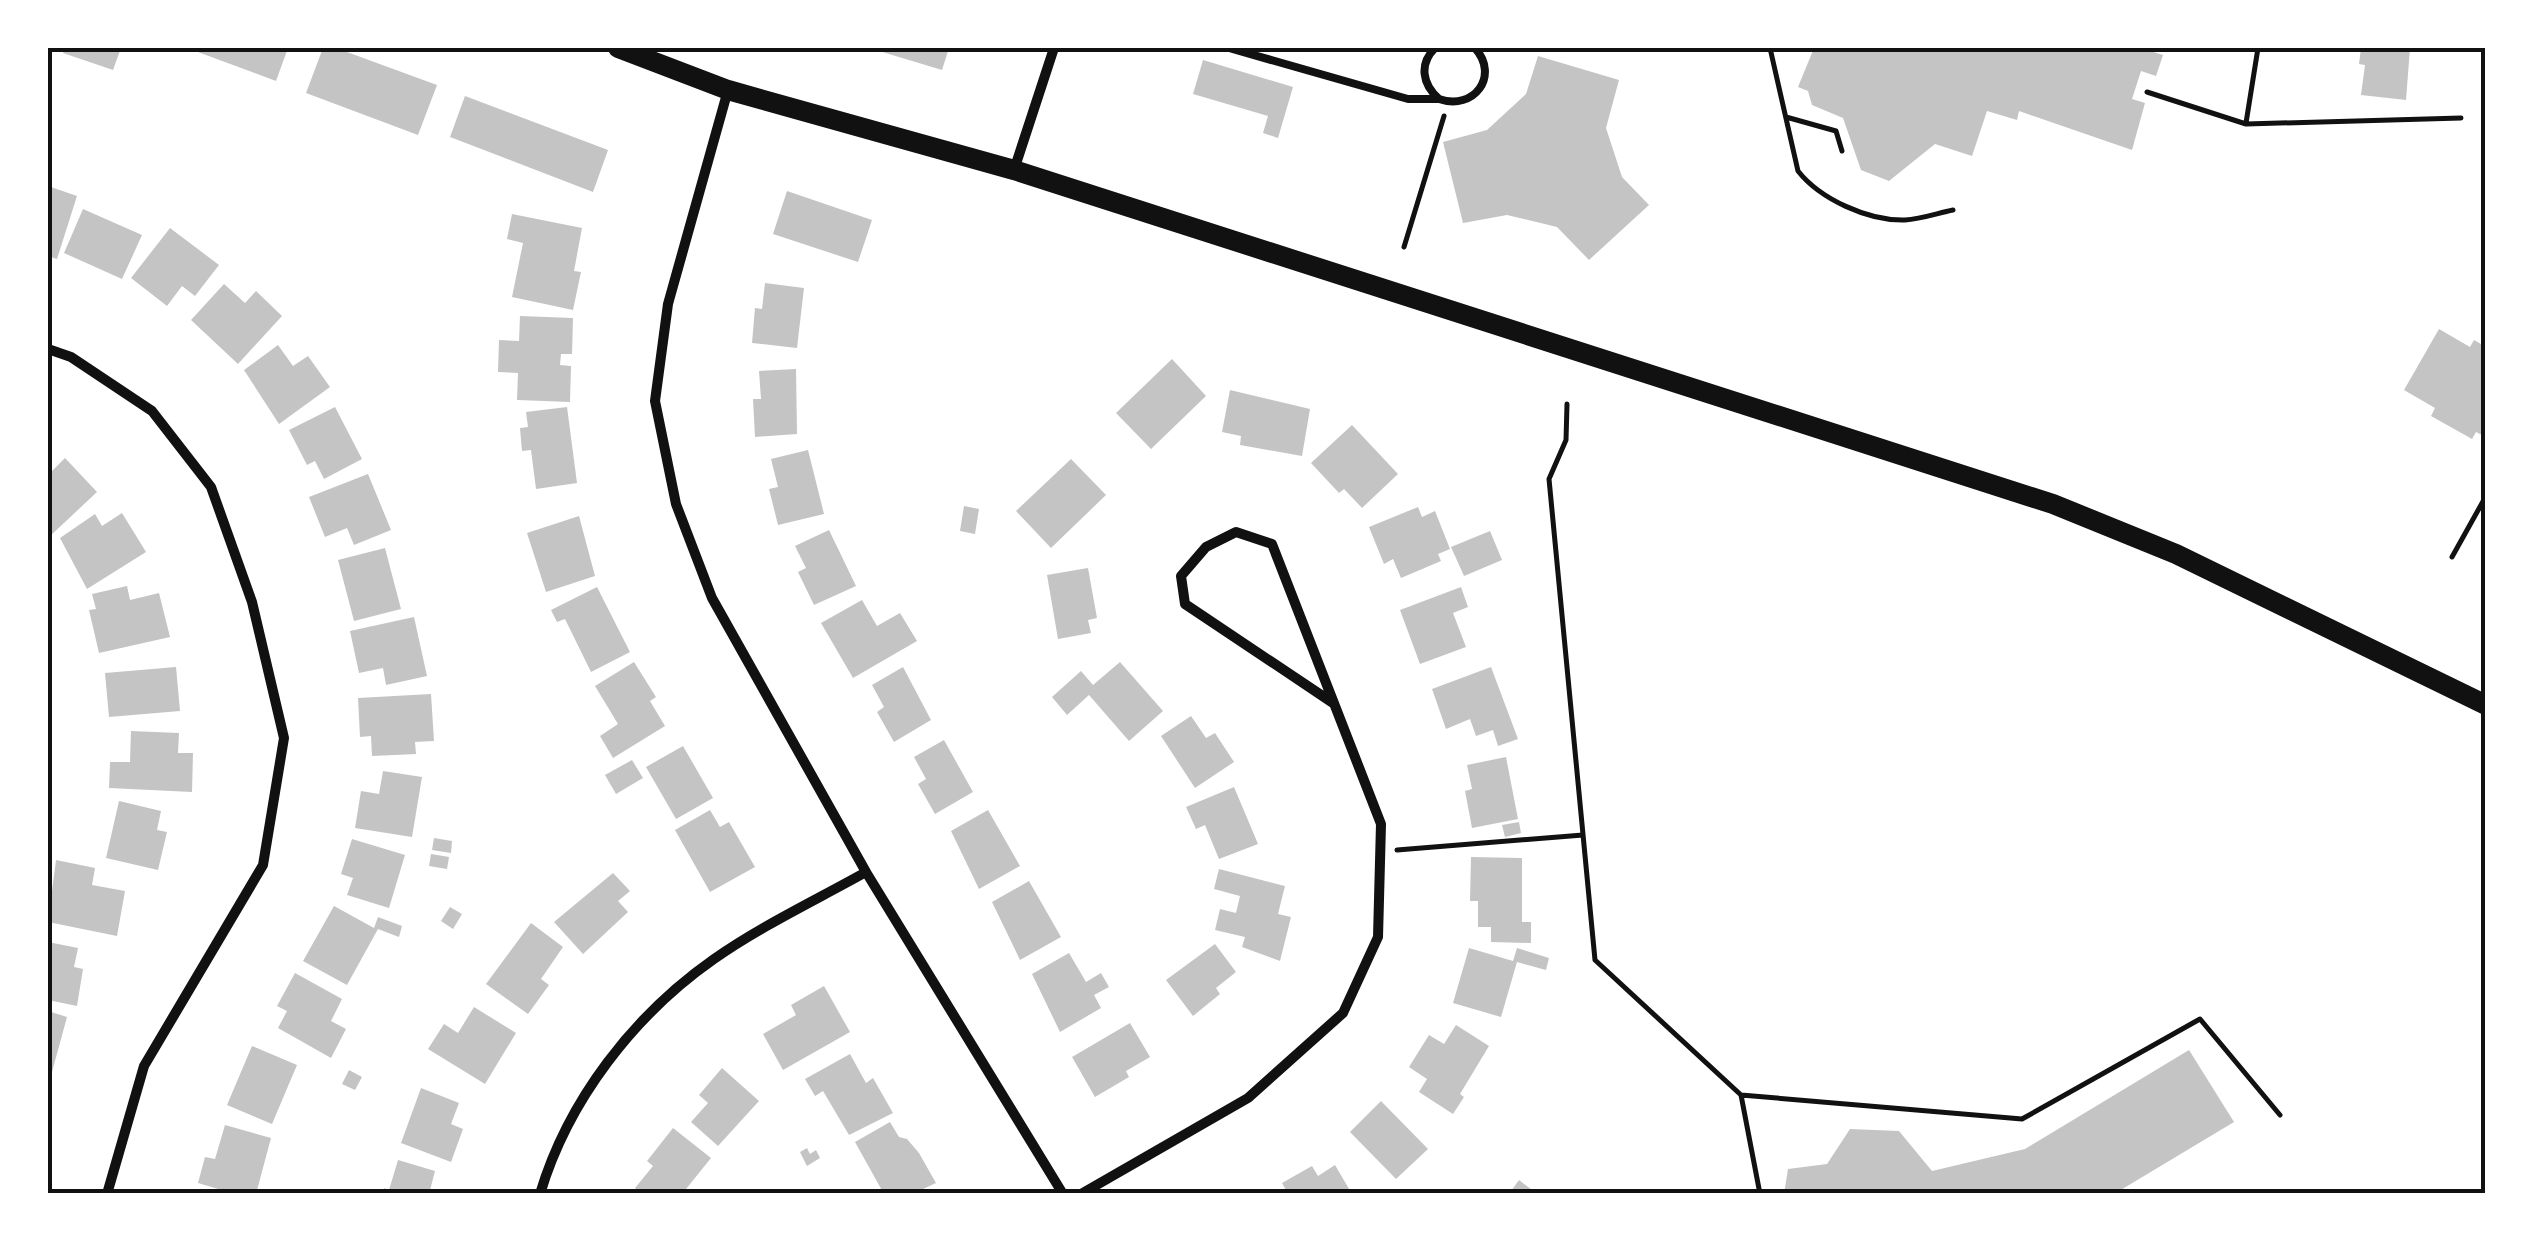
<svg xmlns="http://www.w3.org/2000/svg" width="2533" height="1241" font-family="Lato,sans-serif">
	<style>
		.building { fill: #c4c4c4 }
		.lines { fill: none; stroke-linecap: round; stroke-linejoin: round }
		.path { stroke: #111; stroke-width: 5 }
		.service { stroke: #111; stroke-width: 8 }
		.minor { stroke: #111; stroke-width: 10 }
		.secondary { stroke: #111; stroke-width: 20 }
		.neatline { fill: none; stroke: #111; stroke-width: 4 }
	</style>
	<rect width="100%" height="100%" fill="#fff"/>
	<!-- building -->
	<path class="building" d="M65 48H121L113 70 63 53Z
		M187 48H288L276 81Z
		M323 48H336L437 85 418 135 306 93Z
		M880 48H949L942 70 879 51Z
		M1814 48H2151L2150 51 2163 55 2156 76 2141 71 2132 99 2145 103 2132 150 2019 111 2017 120 1987 111 1972 156 1935 144 1889 181 1861 170 1843 118 1812 105 1808 91 1798 87Z
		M2361 48H2410L2406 100 2361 95 2365 65 2359 64Z
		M1538 56 1619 80 1606 128 1622 177 1649 205 1589 260 1557 227 1507 215 1463 223 1443 142 1487 130 1526 94Z
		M1203 60 1293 87 1278 138 1263 133 1268 116 1193 94Z
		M465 96 608 150 593 192 450 137Z
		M48 186 77 196 57 259 48 256Z
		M787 191 872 220 858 262 773 234Z
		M83 209 142 235 122 279 64 253Z
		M512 214 582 228 574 271 581 272 573 310 512 297 523 243 507 239Z
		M170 228 219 265 195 296 182 286 167 306 131 278Z
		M765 283 804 288 797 348 752 343 755 308 762 309Z
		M224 284 245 303 256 291 282 316 238 364 191 320Z
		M520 316 573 318 572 354H561L560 365 571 366 570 402 517 400 518 373 498 372 499 340 519 341Z
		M2439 329 2470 347 2474 340 2486 347V437L2476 432 2472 439 2431 416 2435 408 2404 390Z
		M278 345 293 366 308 356 330 387 279 424 244 370Z
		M1172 359 1206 396 1151 449 1116 413Z
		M796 369 797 434 755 437 753 399H761L759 371Z
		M1230 390 1310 409 1302 456 1240 445 1241 436 1222 432Z
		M335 407 362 459 324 479 315 461 307 465 289 430Z
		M567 407 577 483 536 489 531 450 522 451 520 428 528 427 526 412Z
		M1352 425 1398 474 1362 508 1344 489 1339 493 1311 463Z
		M808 450 824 514 778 525 769 489 778 487 771 459Z
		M65 458 97 492 48 538V475Z
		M1071 459 1106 495 1051 548 1016 511Z
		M368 474 391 530 354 545 347 528 325 537 309 497Z
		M964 506 979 509 975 534 960 531Z
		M1418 507 1422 517 1435 511 1450 549 1438 554 1441 561 1401 578 1393 559 1384 564 1369 527Z
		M122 513 146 552 87 589 60 538 95 514 102 526Z
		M579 516 595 576 546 592 527 533Z
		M829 530 856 586 814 605 798 572 806 568 795 546Z
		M1490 531 1502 560 1464 576 1451 547Z
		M385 548 401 609 354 621 338 560Z
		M1088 568 1097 618 1088 620 1091 633 1058 639 1047 575Z
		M127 586 130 600 159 593 170 637 99 653 89 610 96 609 92 594Z
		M597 587 630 652 591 672 565 619 557 622 551 610Z
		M1461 587 1468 607 1453 613 1466 647 1420 664 1400 610Z
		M862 600 877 626 900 613 917 641 853 678 821 623Z
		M414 617 427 676 386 685 383 668 359 673 350 631Z
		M634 662 656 697 650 701 665 726 613 758 600 736 618 724 595 686Z
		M1120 662 1163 711 1129 741 1089 695 1067 715 1052 697 1081 671 1093 685Z
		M176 667 180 711 109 717 105 673Z
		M903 667 931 720 894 742 877 712 884 707 872 685Z
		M1491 667 1518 739 1498 746 1493 730 1476 736 1470 719 1446 729 1432 689Z
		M431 694 434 741 415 742 416 754 372 756 371 736 360 737 358 698Z
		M1191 716 1206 738 1215 733 1234 762 1195 788 1161 736Z
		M131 731 179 733 178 753H193L192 792 109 788 110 762H130Z
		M944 740 973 792 935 814 918 784 926 779 914 757Z
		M683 746 713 798 676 819 646 767Z
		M1506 757 1518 819 1472 828 1465 791 1472 789 1467 765Z
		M632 760 643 778 616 794 605 775Z
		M383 771 422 777 412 837 355 828 361 791 379 794Z
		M1234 787 1258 844 1219 859 1205 825 1196 829 1186 807Z
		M119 801 161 811 157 830 167 832 158 870 106 858Z
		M710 810 720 827 729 822 755 867 710 892 675 830Z
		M988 810 1020 866 979 889 951 831Z
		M1519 822 1521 833 1505 837 1502 825Z
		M434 838 452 841 451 853 432 850Z
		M352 839 405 855 389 908 347 895 353 878 341 874Z
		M431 854 449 857 447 869 429 866Z
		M1471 857 1522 858V922H1531V943L1491 942V927H1478V901H1470Z
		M56 860 95 868 92 885 125 891 117 936 48 922Z
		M1219 869 1285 886 1278 914 1291 917 1280 961 1242 947 1245 937 1215 930 1220 909 1236 913 1240 896 1214 889Z
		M613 873 630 891 618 901 628 912 583 954 554 922Z
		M1029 881 1061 937 1020 960 992 902Z
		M334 906 374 928 378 917 402 926 399 937 378 929 347 985 303 961Z
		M450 907 462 914 453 929 441 921Z
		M531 923 563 947 541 979 549 985 528 1014 486 984Z
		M48 942 78 948 74 967 83 969 77 1006 48 1000Z
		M1215 944 1236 972 1216 988 1220 994 1193 1016 1166 980Z
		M1469 948 1513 961 1517 948 1549 958 1546 970 1517 962 1501 1017 1453 1003Z
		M1069 953 1086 982 1101 973 1109 987 1094 995 1101 1008 1060 1032 1032 974Z
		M295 973 342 999 331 1021 346 1029 331 1058 278 1028 287 1011 277 1006Z
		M824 986 850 1032 783 1070 763 1034 796 1015 791 1005Z
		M474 1007 516 1033 485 1084 428 1049 444 1024 458 1033Z
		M48 1011 67 1017 49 1083H48Z
		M1130 1023 1150 1057 1126 1071 1129 1077 1095 1097 1072 1057Z
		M1456 1025 1489 1046 1460 1094 1464 1097 1453 1114 1419 1092 1427 1079 1409 1067 1429 1035 1444 1044Z
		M252 1046 297 1065 272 1124 227 1105Z
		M2189 1050 2234 1122 2114 1194H1784L1788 1169 1827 1164 1850 1129 1899 1131 1932 1171 2025 1149Z
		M850 1054 866 1083 873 1078 893 1113 849 1135 823 1091 815 1096 805 1079Z
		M722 1068 759 1101 718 1146 691 1122 708 1103 699 1095Z
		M349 1070 362 1077 355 1090 342 1084Z
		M421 1088 459 1103 451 1124 463 1129 451 1162 401 1143Z
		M1381 1101 1428 1149 1396 1179 1350 1132Z
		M890 1122 899 1137 907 1139 919 1153 936 1183 912 1194H884L855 1142Z
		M225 1125 271 1138 256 1194H235L198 1183 205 1157 215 1159Z
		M673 1128 711 1158 682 1194H642L635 1188 653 1166 647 1161Z
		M807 1148 810 1154 816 1150 820 1158 807 1166 800 1152Z
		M398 1160 435 1171 429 1194H382L384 1188 389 1190Z
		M1335 1165 1352 1194H1288L1282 1183 1312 1166 1318 1176Z
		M1519 1180 1532 1190 1530 1194H1509Z"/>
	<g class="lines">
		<!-- path -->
		<path class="path" d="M1770 48 1798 171C1820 199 1868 221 1905 220 1921 219 1938 213 1953 210
			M2147 92 2246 124 2461 118
			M1786 117 1836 131 1842 151
			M2246 123 2258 48
			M1404 247 1444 116
			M1567 404 1566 440 1549 479 1595 960 1741 1095
			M2452 557 2486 496
			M1397 850 1583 835
			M2486 915V923
			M1760 1194 1741 1095 2022 1119 2200 1019 2280 1115"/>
		<!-- service -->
		<path class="service" d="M1229 48 1408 99H1439
			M1435 48C1419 64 1422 84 1439 99 1474 111 1500 76 1475 48"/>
		<!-- minor -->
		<path class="minor" d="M728 90 668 304 655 401 676 504 712 598 866 872 1063 1194
			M1014 170 1054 48
			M48 349 71 357 152 411 211 487 252 602 284 738 263 865 144 1066 107 1194
			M540 1194C568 1100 634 1015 714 959 761 926 816 900 866 872
			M1081 1194 1248 1098 1343 1013 1378 937 1381 824 1272 544 1236 532 1206 547 1181 576 1185 604 1333 703"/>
		<!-- secondary -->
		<path class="secondary" d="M618 48 728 90 1014 170 2053 504 2176 554 2486 705"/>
	</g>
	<!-- border -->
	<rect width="2533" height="1241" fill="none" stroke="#ffffff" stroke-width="100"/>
	<rect x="50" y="50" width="2433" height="1141" class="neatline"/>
</svg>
